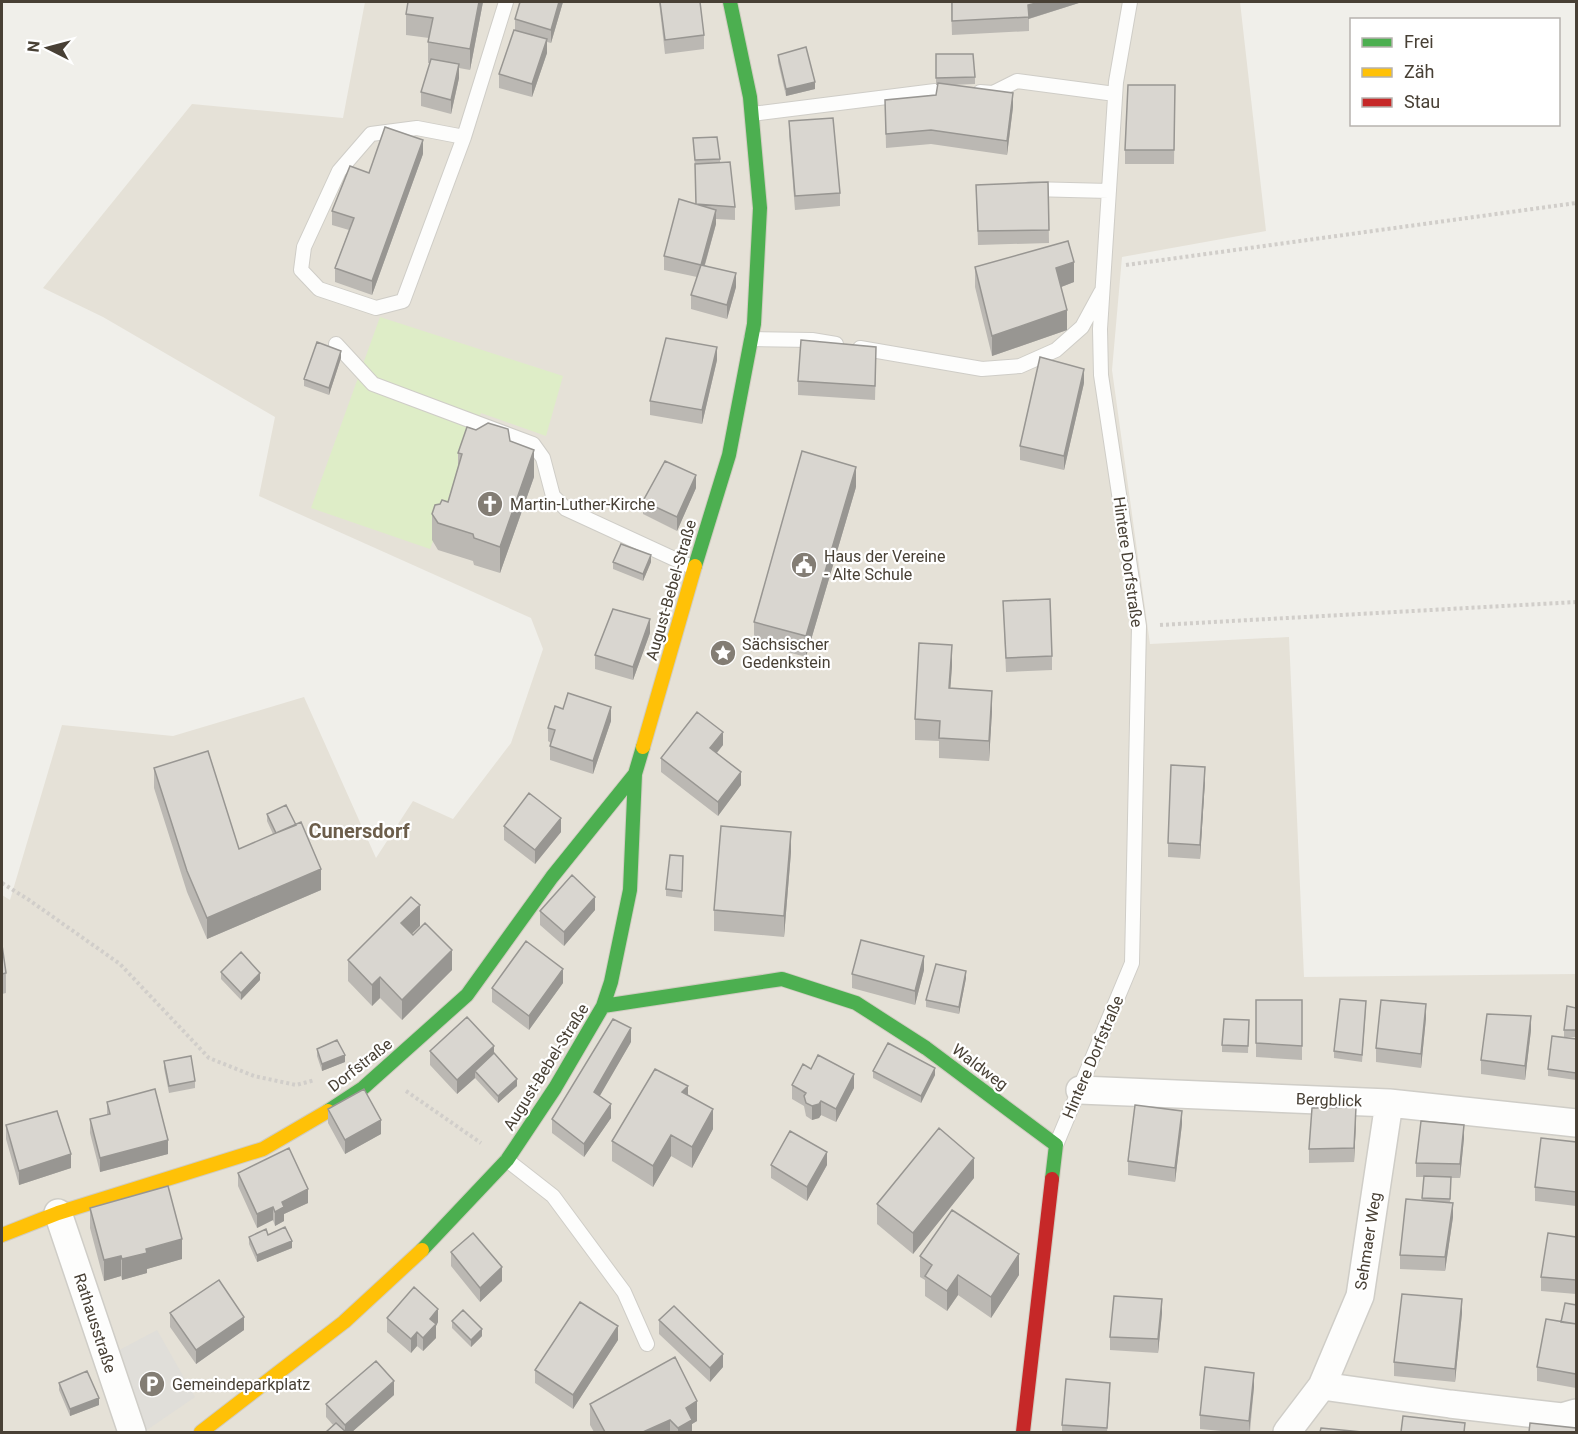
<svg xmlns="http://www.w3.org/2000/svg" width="1578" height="1434" font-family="Roboto,sans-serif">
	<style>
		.residential { fill: #e5e1d7 }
		.green { fill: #deedc7 }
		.parking { fill: #e0ded9 }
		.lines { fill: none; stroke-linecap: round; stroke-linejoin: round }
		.lane-casing { stroke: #cfcdc7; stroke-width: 16 }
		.street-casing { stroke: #cfcdc7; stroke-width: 30 }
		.fast-casing { stroke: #d0ccc0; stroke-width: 16 }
		.slow-casing { stroke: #d0ccc0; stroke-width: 16 }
		.jam-casing { stroke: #d0ccc0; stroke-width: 16 }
		.path { stroke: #d1ceca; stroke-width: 4; stroke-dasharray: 3 3; stroke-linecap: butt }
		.lane { stroke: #fdfdfc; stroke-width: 14 }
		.street { stroke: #fdfdfc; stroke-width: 27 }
		.fast { stroke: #4caf50; stroke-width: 14 }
		.slow { stroke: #ffc107; stroke-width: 14 }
		.jam { stroke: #c62828; stroke-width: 14 }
		.wall { fill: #bbb8b3 }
		.shaded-wall { fill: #989692 }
		.building { fill: #d9d6d0; stroke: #989692; stroke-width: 1.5 }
		.labels { text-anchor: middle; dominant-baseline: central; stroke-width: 4.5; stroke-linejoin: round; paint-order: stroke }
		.poi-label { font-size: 16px; fill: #484035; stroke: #fff; text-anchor: start }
		.street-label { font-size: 16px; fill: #484035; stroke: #fff }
		.quarter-label { font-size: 20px; font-weight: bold; fill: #6c5e4b; stroke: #fff }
	</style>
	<rect width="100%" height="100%" fill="#f0efea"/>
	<!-- residential -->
	<path class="residential" d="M365 2H1240L1266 231 1122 257 1112 370 1150 644 1289 637 1304 977 1576 974V1432H2V895L10 900 62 725 173 736 304 697 376 858 413 801 453 819 511 743 543 649 531 618 259 496 275 417 103 317 43 288 192 104 343 118Z"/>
	<!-- green -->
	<path class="green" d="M380 317 563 376 546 436 481 413 430 549 311 508Z"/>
	<!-- parking -->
	<path class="parking" d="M157 1330 195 1397 144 1432 106 1357Z"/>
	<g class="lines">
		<!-- lane casing -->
		<g class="lane-casing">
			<path id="lane" d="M980 92 993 93 1017 81 1115 94
				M752 114 935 91 955 92
				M464 137 417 128 371 134 339 171 304 247 301 270 319 289 376 308 403 301 464 137 506 2
				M1030 189 1109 191
				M751 339 812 340 836 344
				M336 344 373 384 533 444 543 458 553 496 566 509 694 568
				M860 348 982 369 1020 366 1056 350 1082 327 1101 292
				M1056 1145 1132 963 1139 626 1101 375 1100 329 1116 82 1130 2
				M507 1160 553 1196 624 1292 647 1344"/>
		</g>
		<!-- street casing -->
		<g class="street-casing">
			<path id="street" d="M1080 1090 1389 1103 1576 1123
				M58 1213 132 1432
				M1322 1386 1450 1404 1562 1417 1576 1413
				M1287 1432 1322 1386 1360 1296 1389 1103"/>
		</g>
		<!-- fast casing -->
		<g class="fast-casing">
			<path id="fast" d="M695 566 729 455 754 324 760 208 750 97 730 2
				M603 1006 782 979 856 1003 926 1048 1056 1145 1052 1179
				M328 1111 363 1088 467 995 552 877 635 774
				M422 1250 507 1160 555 1088 603 1006 611 982 630 890 635 774 643 747"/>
		</g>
		<!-- slow casing -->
		<g class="slow-casing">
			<path id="slow" d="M643 747 695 566
				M2 1235 58 1213 263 1149 328 1111
				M201 1432 344 1322 422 1250"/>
		</g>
		<!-- jam casing -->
		<g class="jam-casing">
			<path id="jam" d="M1023 1432 1052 1179"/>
		</g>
		<!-- path -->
		<path class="path" d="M1126 265 1576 203
			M1160 625 1576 602
			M2 883 29 900 120 964 209 1058 254 1076 296 1085 315 1080
			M406 1091 481 1143"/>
		<!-- lane -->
		<use href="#lane" class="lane"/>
		<!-- street -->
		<use href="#street" class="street"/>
		<!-- fast -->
		<use href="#fast" class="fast"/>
		<!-- slow -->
		<use href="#slow" class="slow"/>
		<!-- jam -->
		<use href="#jam" class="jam"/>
	</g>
	<!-- wall -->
	<path class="wall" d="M483 2 470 70 459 68V78L451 114 421 106V92L430 63H428V42L429 38 406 35V14Z
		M520 2H563L551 43 547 42V53L532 97 499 88V74L515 30V19Z
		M659 2H700L704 35V49L665 54Z
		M951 2H1082L1029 19V31L952 35Z
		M936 54 975 77V84L951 85 1013 107 1007 155 931 144 886 148 885 100 936 95 938 85H936Z
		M778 55 815 89 786 96 778 62Z
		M1175 85 1174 164H1125V150Z
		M789 121 840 193V206L795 210 789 134Z
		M693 138 720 159V162L735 207V220L716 219V224L705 265 736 287 727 319 691 309V295L697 277 664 270V256L696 204 695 167Z
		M423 154 372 295 335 282V268L349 230 332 225V211Z
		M1048 182 1049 243 978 245 976 185Z
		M975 267 1074 282 1061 287 1067 330 992 356 975 287Z
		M341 358 329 395 304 386V379Z
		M717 360 702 424 650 415V401Z
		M876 361 875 400 798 395V381Z
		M1084 383 1064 470 1020 460V446Z
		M510 441 534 477 500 573 474 565 473 561 438 550 432 540V514L448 502 458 467V453Z
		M856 487 806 657 754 643V622Z
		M696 488 677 531 643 514V501Z
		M613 562H651L643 581 613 569Z
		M1003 601 1052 656V670L1006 672Z
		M650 633 633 680 595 669V655Z
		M952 666 950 688 992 711 989 761 939 758V741L915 740V719Z
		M563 709 611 721 593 774 550 760V746L551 743 548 741V728Z
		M723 745 717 753 741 785 718 816 661 772V758Z
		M154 768 239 849 273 834 267 821V814L321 890 207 939 187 892 154 788Z
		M1205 781 1200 859 1168 857V843Z
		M504 826 561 832 535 864 504 840Z
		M791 852 784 937 714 931V910Z
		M683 856 682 898 666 896V889Z
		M595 910 564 946 540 925V911Z
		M420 926 412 934 452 970 402 1020 380 998 372 1006 348 981V960Z
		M2 945 6 973V993L2 994Z
		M924 970 915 1005 852 988V974Z
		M221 972 260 980 241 1000 221 979Z
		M966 978 959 1014 926 1007V1000Z
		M563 983 529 1030 492 1002V988Z
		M1256 1000H1302V1060L1256 1057Z
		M1366 1008 1362 1062 1334 1058V1051Z
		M1576 1008V1037H1564V1030Z
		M1426 1018 1421 1068 1376 1062V1048Z
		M1249 1020 1248 1053 1222 1052V1045Z
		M1531 1030 1525 1080 1481 1074V1060Z
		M1576 1039V1080L1548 1076V1069Z
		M631 1042 599 1096 611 1118 584 1157 552 1133V1119Z
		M317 1049 345 1062 322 1071 317 1056Z
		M430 1051 494 1053 517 1086 498 1103 475 1078 457 1094 430 1065Z
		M164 1061 195 1081V1088L169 1093 164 1068Z
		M873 1071 935 1075 921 1103 873 1078Z
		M792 1085 854 1088 836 1122 821 1115 819 1118 812 1120 806 1116 804 1106 792 1099Z
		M688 1095 713 1129 692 1168 671 1156 653 1187 612 1161V1141Z
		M107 1102 168 1154 100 1172 90 1133V1119L107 1115Z
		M328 1109 381 1134 345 1154 328 1123Z
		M1356 1121 1354 1162 1309 1163V1149Z
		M1182 1124 1175 1182 1128 1175V1161Z
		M6 1125 71 1168 19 1185 6 1139Z
		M1464 1138 1460 1178H1451L1450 1203 1453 1217 1445 1271 1400 1269V1255L1422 1200 1424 1177H1416V1163Z
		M1576 1142V1206L1535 1201V1187Z
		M771 1165H827L807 1201 771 1178Z
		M238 1173 308 1203 284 1214V1221L275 1226 273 1220 257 1228 238 1186Z
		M974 1178 913 1254 877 1224V1204Z
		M90 1208 182 1259 147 1269V1273L122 1280 121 1276 104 1281 90 1228Z
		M268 1235 292 1248 257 1262 249 1244V1237Z
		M1576 1237V1294L1541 1291V1277Z
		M451 1252 502 1281 480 1302 451 1266Z
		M920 1256 1019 1275 991 1318 958 1295 947 1311 925 1296V1280L920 1277Z
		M1576 1305V1388L1537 1381V1367L1561 1322Z
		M170 1313 244 1330 196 1364 170 1327Z
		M1162 1313 1158 1353 1110 1350V1337Z
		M1462 1313 1455 1382 1394 1376V1362Z
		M387 1318 438 1322 436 1326V1338L423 1351 417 1346 411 1353 387 1332Z
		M659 1320 723 1367 710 1382 659 1334Z
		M452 1321 482 1336 471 1347 452 1328Z
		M618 1340 573 1409 535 1383V1370Z
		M59 1383 99 1405 70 1416 59 1390Z
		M1254 1387 1250 1432H1232L1200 1429V1415Z
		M394 1395 352 1432H326L333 1425 326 1417V1404Z
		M1110 1396 1107 1432H1062V1425Z
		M590 1404 697 1421 692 1424V1432H594L590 1425Z"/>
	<!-- shaded-wall -->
	<path class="shaded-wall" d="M479 2H483L470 70V49Z
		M559 2H563L551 43V30Z
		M1040 2H1082L1028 19V5Z
		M547 39V53L532 97V84Z
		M459 64V78L451 114V100Z
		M815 82V89L786 96V89Z
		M1013 93V107L1007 155V141Z
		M423 140V154L372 295V281Z
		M716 210V224L701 278V265Z
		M1074 262V282L1056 289V268Z
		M736 273V287L727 319V305Z
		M1067 310V330L992 356V336Z
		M717 347V360L702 424V410Z
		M341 351V358L329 395V388Z
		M1084 369V383L1064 470V456Z
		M534 450V477L500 573V547Z
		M856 467V487L806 657V636Z
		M696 475V488L677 531V517Z
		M651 555V562L643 581V574Z
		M650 619V633L633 680V667Z
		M952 645V666L949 708V688Z
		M992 691V711L989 761V741Z
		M611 707V721L593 774V761Z
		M723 732V745L710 761V748Z
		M1205 767V781L1200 859V845Z
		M741 772V785L718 816V802Z
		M561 818V832L535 864V850Z
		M791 832V852L784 937V916Z
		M321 869V890L207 939V918Z
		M595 897V910L564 946V932Z
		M420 905V926L401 944V923Z
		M452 950V970L402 1020V1000Z
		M924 956V970L915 1005V991Z
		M563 969V983L529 1030V1016Z
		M966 971V978L959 1014V1007Z
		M260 973V980L241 1000V993Z
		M380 977V998L372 1006V985Z
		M1426 1004V1018L1421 1068V1054Z
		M1531 1016V1030L1525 1080V1066Z
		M631 1028V1042L594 1106V1092Z
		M494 1046V1060L475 1071V1078L457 1094V1080Z
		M345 1055V1062L322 1071V1064Z
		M935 1068V1075L921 1103V1096Z
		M854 1074V1088L836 1122V1109Z
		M517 1079V1086L498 1103V1096Z
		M688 1086V1106L682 1092Z
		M821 1101V1115L819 1118 812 1120V1106Z
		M611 1104V1118L584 1157V1144Z
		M1356 1107V1121L1354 1162V1148Z
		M713 1109V1129L692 1168V1147Z
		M1182 1111V1124L1175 1182V1168Z
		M381 1120V1134L345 1154V1140Z
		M1464 1125V1138L1460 1178V1164Z
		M671 1135V1156L653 1187V1166Z
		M168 1140V1154L100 1172V1158Z
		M827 1152V1165L807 1201V1187Z
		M71 1154V1168L19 1185V1171Z
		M974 1158V1178L913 1254V1233Z
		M308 1189V1203L284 1214V1221L275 1226V1212L282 1202Z
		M1453 1203V1217L1445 1271V1257Z
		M273 1207V1220L257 1228V1214Z
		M182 1239V1259L147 1269V1273L122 1280V1259L146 1249Z
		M292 1241V1248L257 1262V1255Z
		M1019 1254V1275L991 1318V1297Z
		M121 1256V1276L104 1281V1260Z
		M502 1267V1281L480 1302V1288Z
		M958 1275V1295L947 1311V1291Z
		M1162 1299V1313L1158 1353V1339Z
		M1462 1299V1313L1455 1382V1369Z
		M2 1301H3V1314L2 1315Z
		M438 1309V1322L436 1326V1338L423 1351V1338L430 1319Z
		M244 1317V1330L196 1364V1350Z
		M618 1326V1340L573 1409V1395Z
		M482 1329V1336L471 1347V1340Z
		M417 1332V1346L411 1353V1339Z
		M723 1354V1367L710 1382V1368Z
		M1254 1373V1387L1249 1432V1421Z
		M394 1381V1395L352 1432H345V1425Z
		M99 1398V1405L70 1416V1409Z
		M697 1401V1421L692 1424V1432H678V1428L686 1408Z
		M670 1420V1432H643Z"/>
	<!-- building -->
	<path class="building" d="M408 2H479L470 49 428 42 433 18 406 14Z
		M520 2H559L551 30 515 19Z
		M660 2H700L704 35 665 40Z
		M952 2H1040L1028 5 1029 17 952 21Z
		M514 30 547 39 532 84 499 74Z
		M806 47 815 82 786 89 778 55Z
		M936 54H973L975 77 936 78Z
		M431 59 459 64 451 100 421 92Z
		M938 83 1013 93 1007 141 931 130 886 134 885 100 936 95Z
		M1128 85H1175L1174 150H1125Z
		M833 118 840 193 795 196 789 121Z
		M385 127 423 140 372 281 335 268 354 218 332 211 350 166 369 173Z
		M717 137 720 159 695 160 693 138Z
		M730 162 735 207 696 204 695 164Z
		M1048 182 1049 230 978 231 976 185Z
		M679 199 716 210 701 265 664 256Z
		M1068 241 1074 262 1056 268 1067 310 992 336 975 267Z
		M701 265 736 273 727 305 691 295Z
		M666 338 717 347 702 410 650 401Z
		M801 340 876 347 875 386 798 381Z
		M317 342 341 351 329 388 304 379Z
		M1040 357 1084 369 1064 456 1020 446Z
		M488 423 508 429 510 441 534 450 500 547 474 538 473 534 438 523 432 514 435 505 440 504 442 500 448 502 462 454 458 453 467 427 476 430Z
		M802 451 856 467 806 636 754 622Z
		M665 461 696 475 677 517 643 501Z
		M621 544 651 555 643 574 613 562Z
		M1050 599 1052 656 1006 658 1003 601Z
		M613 609 650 619 633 667 595 655Z
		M919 643 952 645 949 688 992 691 989 741 939 738 940 721 915 719Z
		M568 693 611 707 593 761 550 746 555 730 548 728 555 706 563 709Z
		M697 712 723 732 710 748 741 772 718 802 661 758Z
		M208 751 239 849 301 822 321 869 207 918 187 871 154 768Z
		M1171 765 1205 767 1200 845 1168 843Z
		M529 793 561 818 535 850 504 826Z
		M286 805 296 825 276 833 267 814Z
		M721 826 791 832 784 916 714 910Z
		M670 855 683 856 682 891 666 889Z
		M572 875 595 897 564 932 540 911Z
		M411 897 420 905 401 923 413 935 425 923 452 950 402 1000 380 977 372 985 348 960Z
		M861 940 924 956 915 991 852 974Z
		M526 941 563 969 529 1016 492 988Z
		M2 945 6 973 2 974Z
		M241 952 260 973 241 993 221 972Z
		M936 964 966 971 959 1007 926 1000Z
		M1340 999 1366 1001 1362 1055 1334 1051Z
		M1256 1000H1302V1046L1256 1043Z
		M1381 1000 1426 1004 1421 1054 1376 1048Z
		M1567 1006 1576 1008V1030H1564Z
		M1487 1014 1531 1016 1525 1066 1481 1060Z
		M467 1017 494 1046 457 1080 430 1051Z
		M613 1019 631 1028 594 1092 611 1104 584 1144 552 1119Z
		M1224 1019 1249 1020 1248 1046 1222 1045Z
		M1552 1036 1576 1039V1073L1548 1069Z
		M337 1040 345 1055 322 1064 317 1049Z
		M888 1043 935 1068 921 1096 873 1071Z
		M494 1053 517 1079 498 1096 475 1071Z
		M818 1055 854 1074 836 1109 821 1101 819 1104 812 1106 806 1103 804 1096 806 1093 792 1085 803 1064 811 1069Z
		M191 1056 195 1081 169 1086 164 1061Z
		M655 1069 688 1086 682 1092 713 1109 692 1147 671 1135 653 1166 612 1141Z
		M155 1089 168 1140 100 1158 90 1119 110 1114 107 1102Z
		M364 1089 381 1120 345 1140 328 1109Z
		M1135 1105 1182 1111 1175 1168 1128 1161Z
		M1356 1107 1354 1148 1309 1149 1312 1108Z
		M57 1111 71 1154 19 1171 6 1125Z
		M1421 1121 1464 1125 1460 1164 1416 1163Z
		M939 1128 974 1158 913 1233 877 1204Z
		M790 1131 827 1152 807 1187 771 1165Z
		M1541 1138 1576 1142V1192L1535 1187Z
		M289 1148 308 1189 282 1202 284 1207 275 1212 273 1207 257 1214 238 1173Z
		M1424 1176 1451 1177 1450 1199 1422 1198Z
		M168 1186 182 1239 146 1249 147 1253 122 1259 121 1256 104 1260 90 1208Z
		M1406 1199 1453 1203 1445 1257 1400 1255Z
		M952 1210 1019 1254 991 1297 958 1275 947 1291 925 1276 932 1265 920 1256Z
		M285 1227 292 1241 257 1255 249 1237 266 1229 268 1235Z
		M473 1233 502 1267 480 1288 451 1252Z
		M1548 1233 1576 1237V1280L1541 1277Z
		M219 1280 244 1317 196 1350 170 1313Z
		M414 1287 438 1309 430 1319 436 1324 423 1338 417 1332 411 1339 387 1318Z
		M1402 1294 1462 1299 1455 1369 1394 1362Z
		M1114 1296 1162 1299 1158 1339 1110 1337Z
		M580 1302 618 1326 573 1395 535 1370Z
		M1565 1303 1576 1305V1324L1561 1322Z
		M674 1306 723 1354 710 1368 659 1320Z
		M463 1310 482 1329 471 1340 452 1321Z
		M1546 1319 1576 1324V1374L1537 1367Z
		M675 1357 697 1401 686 1408 692 1420 678 1428 670 1420 643 1432H605L590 1404Z
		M376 1361 394 1381 345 1425 326 1404Z
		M1205 1367 1254 1373 1249 1421 1200 1415Z
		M87 1371 99 1398 70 1409 59 1383Z
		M1066 1379 1110 1383 1107 1428 1062 1425Z
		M1403 1416 1465 1423 1464 1432H1401Z
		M336 1423 346 1432H326Z
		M1530 1423 1576 1428V1432H1529Z
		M1321 1428 1362 1432H1320Z"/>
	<!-- icons -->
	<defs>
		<g id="church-disc" transform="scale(1.35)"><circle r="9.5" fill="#837d74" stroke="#fff"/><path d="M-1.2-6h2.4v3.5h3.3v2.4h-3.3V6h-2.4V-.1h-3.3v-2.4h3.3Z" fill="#fff"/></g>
		<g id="civic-disc" transform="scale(1.35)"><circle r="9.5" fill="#837d74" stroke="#fff"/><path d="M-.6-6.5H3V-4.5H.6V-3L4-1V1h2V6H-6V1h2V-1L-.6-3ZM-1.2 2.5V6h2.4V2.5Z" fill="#fff"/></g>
		<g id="sight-disc" transform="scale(1.35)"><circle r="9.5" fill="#837d74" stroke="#fff"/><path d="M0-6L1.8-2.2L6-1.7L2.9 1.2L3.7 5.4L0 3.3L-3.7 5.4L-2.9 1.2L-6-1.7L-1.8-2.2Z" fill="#fff"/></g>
		<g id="parking-disc" transform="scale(1.35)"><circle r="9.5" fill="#837d74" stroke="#fff"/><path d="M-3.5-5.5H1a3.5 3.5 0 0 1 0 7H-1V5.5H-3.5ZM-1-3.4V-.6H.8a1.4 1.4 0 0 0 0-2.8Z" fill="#fff"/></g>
	</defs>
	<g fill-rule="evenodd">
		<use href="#church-disc" x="490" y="504"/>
		<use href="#civic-disc" x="804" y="565"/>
		<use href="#sight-disc" x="723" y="653"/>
		<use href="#parking-disc" x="152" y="1384"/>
	</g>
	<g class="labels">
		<!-- poi labels -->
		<g class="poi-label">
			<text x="510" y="504">Martin-Luther-Kirche</text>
			<text x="824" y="556">Haus der Vereine<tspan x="824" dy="18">- Alte Schule</tspan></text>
			<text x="742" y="644">Sächsischer<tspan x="742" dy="18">Gedenkstein</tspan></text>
			<text x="172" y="1384">Gemeindeparkplatz</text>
		</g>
		<!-- street labels -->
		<g class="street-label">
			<text transform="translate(1128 562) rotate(82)">Hintere Dorfstraße</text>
			<text transform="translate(671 590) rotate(-74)">August-Bebel-Straße</text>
			<text transform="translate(1093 1057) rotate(-67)">Hintere Dorfstraße</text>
			<text transform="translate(360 1065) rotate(-38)">Dorfstraße</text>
			<text transform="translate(546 1067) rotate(-58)">August-Bebel-Straße</text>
			<text transform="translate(980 1067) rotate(37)">Waldweg</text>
			<text transform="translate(1329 1100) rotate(2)">Bergblick</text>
			<text transform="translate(1368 1241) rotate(-81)">Sehmaer Weg</text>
			<text transform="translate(95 1323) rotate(72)">Rathausstraße</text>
		</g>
		<!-- quarter labels -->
		<g class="quarter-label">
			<text x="359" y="831">Cunersdorf</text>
		</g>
	</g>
	<!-- border -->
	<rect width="1578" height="1434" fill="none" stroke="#484035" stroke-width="6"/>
	<!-- legend -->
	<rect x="1350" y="18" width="210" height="108" fill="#ffffff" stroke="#b6b3ae" stroke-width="1.5"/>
	<rect x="1362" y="38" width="30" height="9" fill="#4caf50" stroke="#b6b3ae" stroke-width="1.5"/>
	<text x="1404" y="48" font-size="18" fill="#484035">Frei</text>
	<rect x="1362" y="68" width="30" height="9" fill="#ffc107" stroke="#b6b3ae" stroke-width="1.5"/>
	<text x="1404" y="78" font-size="18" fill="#484035">Zäh</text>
	<rect x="1362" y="98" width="30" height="9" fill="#c62828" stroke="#b6b3ae" stroke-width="1.5"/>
	<text x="1404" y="108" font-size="18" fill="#484035">Stau</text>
	<!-- north arrow -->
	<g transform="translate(48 48) rotate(276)" stroke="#ffffff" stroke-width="4.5" paint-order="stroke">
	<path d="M0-4.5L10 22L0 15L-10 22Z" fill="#484035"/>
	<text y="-9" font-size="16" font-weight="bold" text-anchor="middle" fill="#484035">N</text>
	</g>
</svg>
